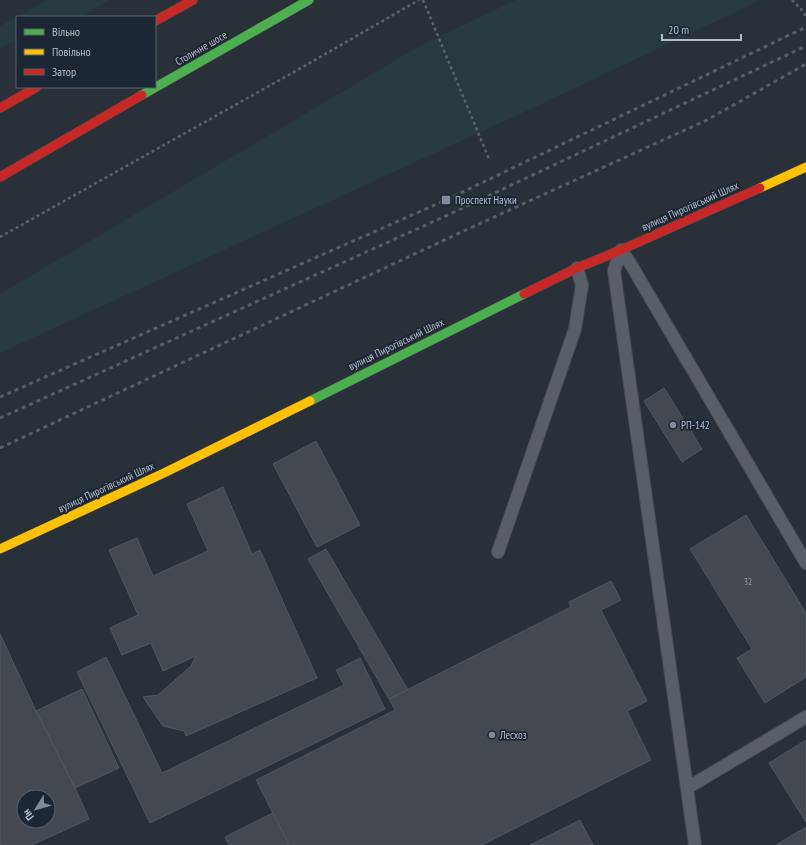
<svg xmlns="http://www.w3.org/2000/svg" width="806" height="845" font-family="'PT Sans Narrow',sans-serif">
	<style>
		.green { fill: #273a3e }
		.building { fill: #444950; stroke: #52575f; fill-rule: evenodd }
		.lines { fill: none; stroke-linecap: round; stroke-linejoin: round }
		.lane-casing { stroke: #484c53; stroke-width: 14 }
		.fast-casing { stroke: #484c53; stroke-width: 10 }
		.slow-casing { stroke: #484c53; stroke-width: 10 }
		.jam-casing { stroke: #484c53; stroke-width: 10 }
		.path { stroke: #5d636a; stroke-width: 2.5; stroke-dasharray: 3 3; stroke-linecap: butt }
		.lane { stroke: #5a5e66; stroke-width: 12 }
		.fast { stroke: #4caf50; stroke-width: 9 }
		.slow { stroke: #ffc107; stroke-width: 9 }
		.jam { stroke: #c62828; stroke-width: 9 }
		.rail { stroke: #595d64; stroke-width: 3; stroke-dasharray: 4 4; stroke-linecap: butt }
		.poi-dot { fill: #848b96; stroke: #1d2633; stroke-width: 1.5 }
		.labels { text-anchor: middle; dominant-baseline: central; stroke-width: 3.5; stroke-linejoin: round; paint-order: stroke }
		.number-label { font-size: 9px; fill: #989fab }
		.street-label { font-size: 11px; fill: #b4bcc9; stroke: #1d2633 }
		.poi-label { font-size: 11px; fill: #b4bcc9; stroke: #1d2633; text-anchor: start }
	</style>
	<rect width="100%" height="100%" fill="#2a3038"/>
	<!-- green -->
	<path class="green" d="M47 0H109L81 17H17V41L7 45 0 49V26Z
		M516 0H761L535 107 0 353V294L423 44Z"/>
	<!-- building -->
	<path class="building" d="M664 388 702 449 682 462 644 401Z
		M316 441 360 525 317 547 273 464Z
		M223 487 252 554 260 550 317 678 186 736 184 731 163 726 143 697 158 695 191 666 196 656 163 671 151 643 122 655 110 628 138 615 109 550 137 538 153 576 208 551 187 504Z
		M746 515 806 613V677L765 703 737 658 752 649 690 549Z
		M326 549 408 690 389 699 308 559Z
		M611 581 621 600 601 610 647 701 627 711 651 760 482 845H289L256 780 395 710 389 699 571 607 569 602Z
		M0 634 36 711 75 788 89 819 32 845H0ZM24 797H48V821H24Z
		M106 657 162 773 344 685 336 670 360 658 385 709 150 823 77 672Z
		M82 689 119 768 75 788 36 711Z
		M806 740V822L769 763Z
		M273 813 289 845H229L225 837Z
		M580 820 593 845H530Z
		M806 827V845H776Z"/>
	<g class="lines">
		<!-- lane casing -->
		<g class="lane-casing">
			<path id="lane" d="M621 250 614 271 695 845
				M621 250 630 263 806 563
				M498 552 575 329 582 285 577 268
				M687 788 806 717"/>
		</g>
		<!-- fast casing -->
		<g class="fast-casing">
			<path id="fast" d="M142 95 309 0
				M310 401 524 294"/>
		</g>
		<!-- slow casing -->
		<g class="slow-casing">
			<path id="slow" d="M760 188 806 167
				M0 549 164 473 310 401"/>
		</g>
		<!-- jam casing -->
		<g class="jam-casing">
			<path id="jam" d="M155 21 193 0
				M0 108 37 87
				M0 177 142 95
				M524 294 577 268 621 250 760 188"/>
		</g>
		<!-- path -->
		<path class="path" d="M423 0 489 159
			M792 0 802 10 806 17
			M0 237 294 72 419 0"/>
		<!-- lane -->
		<use href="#lane" class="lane"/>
		<!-- fast -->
		<use href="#fast" class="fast"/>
		<!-- slow -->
		<use href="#slow" class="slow"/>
		<!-- jam -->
		<use href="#jam" class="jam"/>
		<!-- rail -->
		<path class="rail" d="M0 397 446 200 806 27
			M0 418 450 214 806 46
			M0 448 468 229 707 120 806 64"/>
	</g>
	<!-- markers -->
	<g class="poi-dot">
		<rect x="441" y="195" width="10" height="10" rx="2"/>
		<circle cx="673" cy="425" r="4"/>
		<circle cx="492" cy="735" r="4"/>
	</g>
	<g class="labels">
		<!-- number labels -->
		<g class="number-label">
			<text x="748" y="581">32</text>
		</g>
		<!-- street labels -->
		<g class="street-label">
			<text transform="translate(201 48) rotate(-30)">Столичне шосе</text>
			<text transform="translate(690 206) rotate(-24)">вулиця Пирогівський Шлях</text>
			<text transform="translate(396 344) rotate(-26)">вулиця Пирогівський Шлях</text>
			<text transform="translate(106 487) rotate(-25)">вулиця Пирогівський Шлях</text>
		</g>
		<!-- poi labels -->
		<g class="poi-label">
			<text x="455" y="200">Проспект Науки</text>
			<text x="681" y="425">РП-142</text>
			<text x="500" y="735">Лесхоз</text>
		</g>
	</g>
	<!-- legend -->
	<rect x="16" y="16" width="140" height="72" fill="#1d2633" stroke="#59626f"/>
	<rect x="24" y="29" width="20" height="6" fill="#4caf50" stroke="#59626f"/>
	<text x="52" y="36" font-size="12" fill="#b4bcc9">Вільно</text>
	<rect x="24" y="49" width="20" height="6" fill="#ffc107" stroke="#59626f"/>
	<text x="52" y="56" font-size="12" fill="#b4bcc9">Повільно</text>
	<rect x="24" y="69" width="20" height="6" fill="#c62828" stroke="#59626f"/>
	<text x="52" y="76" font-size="12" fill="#b4bcc9">Затор</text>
	<!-- north arrow -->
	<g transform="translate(36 809) rotate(233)"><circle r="19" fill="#1d2633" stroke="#59626f"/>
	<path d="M0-3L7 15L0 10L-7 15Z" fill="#848b96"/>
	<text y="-6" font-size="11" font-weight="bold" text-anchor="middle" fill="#b4bcc9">Пн</text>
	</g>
	<!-- scale -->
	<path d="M662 34v6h79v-6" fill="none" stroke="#b4bcc9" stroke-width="2"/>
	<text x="668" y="34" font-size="12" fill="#b4bcc9" stroke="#1d2633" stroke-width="3" paint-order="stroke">20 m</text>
</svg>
